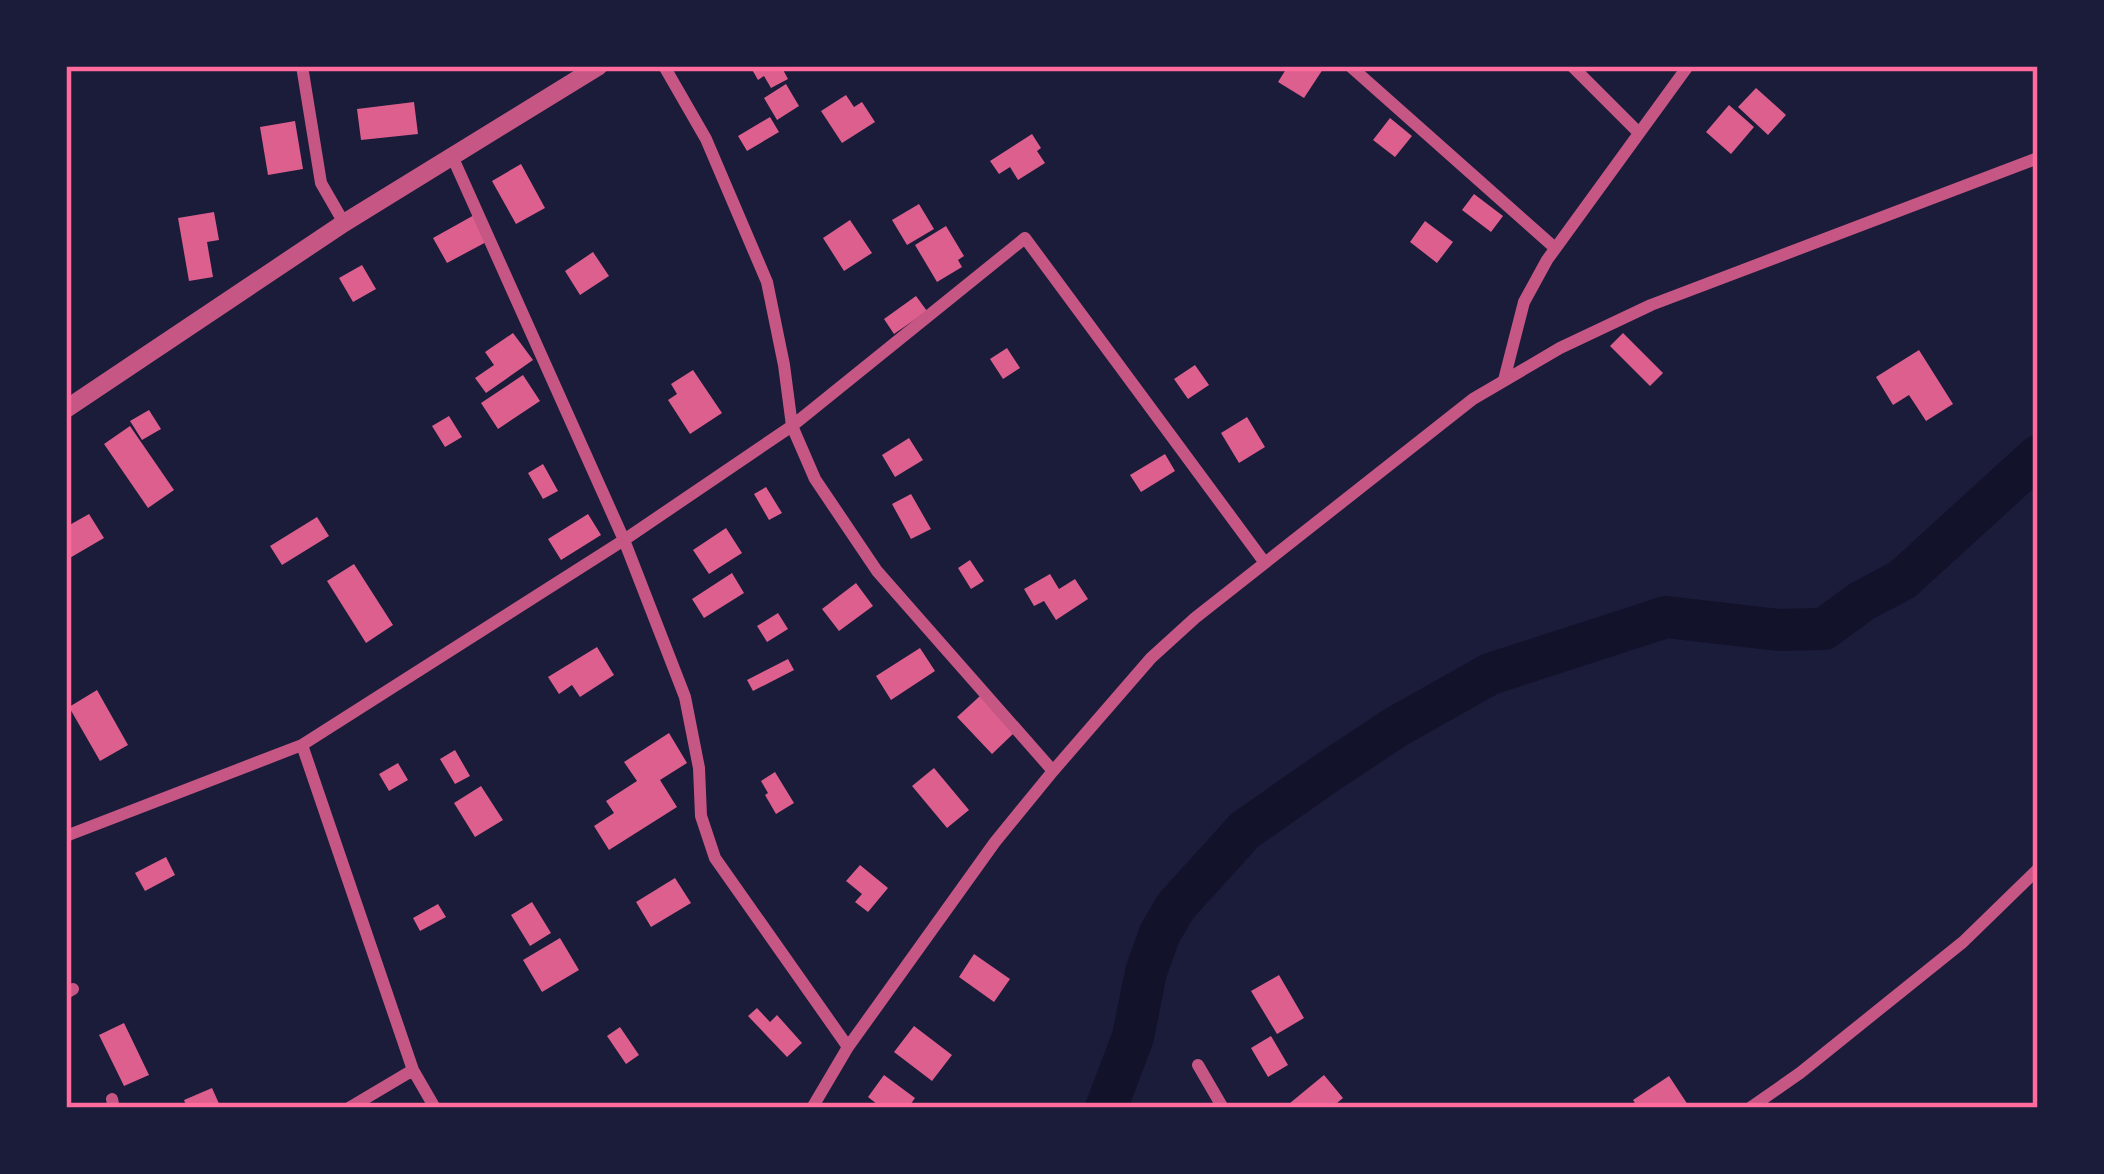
<svg xmlns="http://www.w3.org/2000/svg" width="2104" height="1174" font-family="'IBM Plex Sans',sans-serif">
	<style>
		.lines { fill: none; stroke-linecap: round; stroke-linejoin: round }
		.river { stroke: #12122b; stroke-width: 42 }
		.building { fill: #dd5f8e }
		.minor { stroke: #c65784; stroke-width: 12 }
		.tertiary { stroke: #c65784; stroke-width: 18 }
		.neatline { fill: none; stroke: #ff6b9d; stroke-width: 4.5 }
	</style>
	<rect width="100%" height="100%" fill="#1b1b3a"/>
	<g class="lines">
		<!-- river -->
		<path class="river" d="M1106 1108 1133 1037 1146 972 1160 933 1176 906 1245 830 1325 774 1396 727 1490 674 1666 617 1778 630 1824 629 1862 601 1902 580 2038 456"/>
	</g>
	<!-- building -->
	<path class="building" d="M750 66H781L788 79 771 88 764 76 758 80Z
		M1288 66H1325L1304 98 1278 82Z
		M786 84 799 106 777 120 764 98Z
		M1756 88 1786 115 1768 135 1738 107Z
		M846 95 854 107 862 102 875 122 842 143 821 111Z
		M414 102 418 134 361 140 357 109Z
		M1729 105 1754 127 1731 154 1706 132Z
		M770 117 779 132 747 151 738 136Z
		M1390 118 1412 136 1395 157 1373 140Z
		M295 121 303 169 268 175 260 127Z
		M1032 134 1041 148 1037 151 1045 163 1018 180 1010 167 999 174 990 161Z
		M521 164 545 208 516 224 492 181Z
		M1474 194 1503 216 1491 232 1462 210Z
		M919 204 934 229 907 245 892 220Z
		M214 212 219 240 207 242 213 277 189 281 178 218Z
		M476 214 490 240 447 263 433 238Z
		M850 220 872 253 844 271 823 238Z
		M1425 221 1453 242 1437 263 1410 242Z
		M946 226 964 256 958 260 962 267 937 282 915 245Z
		M593 252 609 276 580 295 565 271Z
		M362 265 376 289 353 302 339 278Z
		M916 296 927 311 894 334 884 319Z
		M513 333 533 360 486 393 475 378 494 365 485 352Z
		M1623 333 1663 373 1650 386 1610 346Z
		M1007 348 1020 368 1003 379 990 359Z
		M1919 350 1953 404 1926 421 1909 395 1893 405 1876 377Z
		M1195 365 1209 385 1188 399 1174 379Z
		M693 370 722 413 690 434 668 400 677 394 671 384Z
		M523 375 540 401 498 429 481 403Z
		M149 410 161 429 142 440 130 421Z
		M449 416 462 437 445 447 432 426Z
		M1247 417 1265 447 1239 463 1221 433Z
		M130 426 174 490 148 508 104 444Z
		M909 438 923 460 895 477 882 455Z
		M1165 454 1175 471 1141 492 1130 475Z
		M543 464 558 491 543 499 528 473Z
		M766 487 782 513 769 520 754 494Z
		M911 494 931 529 911 539 892 504Z
		M89 514 104 538 68 559 66 527Z
		M588 514 601 535 561 560 548 539Z
		M317 517 329 536 282 565 270 546Z
		M726 528 742 553 709 574 693 550Z
		M970 560 984 581 971 589 958 568Z
		M354 564 393 625 366 643 327 581Z
		M732 573 744 593 704 618 692 599Z
		M1050 574 1059 589 1075 579 1088 599 1056 620 1044 601 1034 606 1024 589Z
		M856 583 873 606 839 631 822 609Z
		M778 613 788 629 767 642 757 626Z
		M597 647 614 675 580 697 572 685 559 694 548 677Z
		M920 648 935 671 891 700 876 676Z
		M788 659 794 670 753 691 747 680Z
		M97 690 128 745 100 761 69 707Z
		M980 696 1014 733 992 754 957 717Z
		M669 733 687 763 660 780 677 807 609 850 594 826 614 813 606 801 637 781 624 762Z
		M455 750 470 776 455 784 440 759Z
		M398 763 408 780 389 791 379 774Z
		M934 768 969 810 947 828 912 786Z
		M775 772 794 803 776 814 765 795 768 793 761 781Z
		M481 786 503 820 475 837 454 803Z
		M166 857 175 875 145 891 135 873Z
		M860 865 888 888 868 912 855 902 862 894 846 881Z
		M675 878 691 903 651 927 636 902Z
		M532 902 551 933 530 946 511 915Z
		M438 904 446 917 420 931 413 918Z
		M560 938 579 970 542 992 523 960Z
		M974 954 1010 979 994 1002 959 977Z
		M1279 975 1304 1018 1277 1034 1251 991Z
		M757 1008 770 1022 777 1015 802 1043 787 1057 748 1016Z
		M124 1023 149 1075 124 1086 99 1035Z
		M914 1026 952 1055 932 1081 894 1052Z
		M620 1027 639 1055 626 1064 607 1036Z
		M1271 1036 1288 1065 1268 1077 1251 1048Z
		M884 1075 915 1098 908 1108H882L868 1097Z
		M1324 1075 1343 1098 1331 1108H1284Z
		M1669 1076 1690 1108H1638L1633 1100Z
		M212 1088 221 1108H187L184 1100Z"/>
	<g class="lines">
		<!-- minor -->
		<path class="minor" d="M302 66 321 183 344 223
			M664 66 706 139 767 282 784 365 792 426 815 479 877 571 1053 771
			M1350 66 1555 248
			M1572 66 1639 133
			M452 156 624 540 685 697 699 768 701 816 715 858 848 1047
			M1504 380 1524 302 1547 260 1688 66
			M302 745 413 1070 435 1108
			M66 836 302 745 624 540 792 426 1025 238 1265 563
			M66 993 73 989
			M1198 1065 1223 1108
			M112 1099 114 1108
			M349 1108 413 1070
			M812 1108 848 1047 995 842 1053 771 1151 658 1195 618 1473 399 1560 348 1651 305 2038 158
			M1750 1108 1800 1073 1963 942 2038 869"/>
		<!-- tertiary -->
		<path class="tertiary" d="M66 409 344 223 599 66"/>
	</g>
	<!-- border -->
	<rect width="2104" height="1174" fill="none" stroke="#1b1b3a" stroke-width="138"/>
	<rect x="69" y="69" width="1966" height="1036" class="neatline"/>
</svg>
